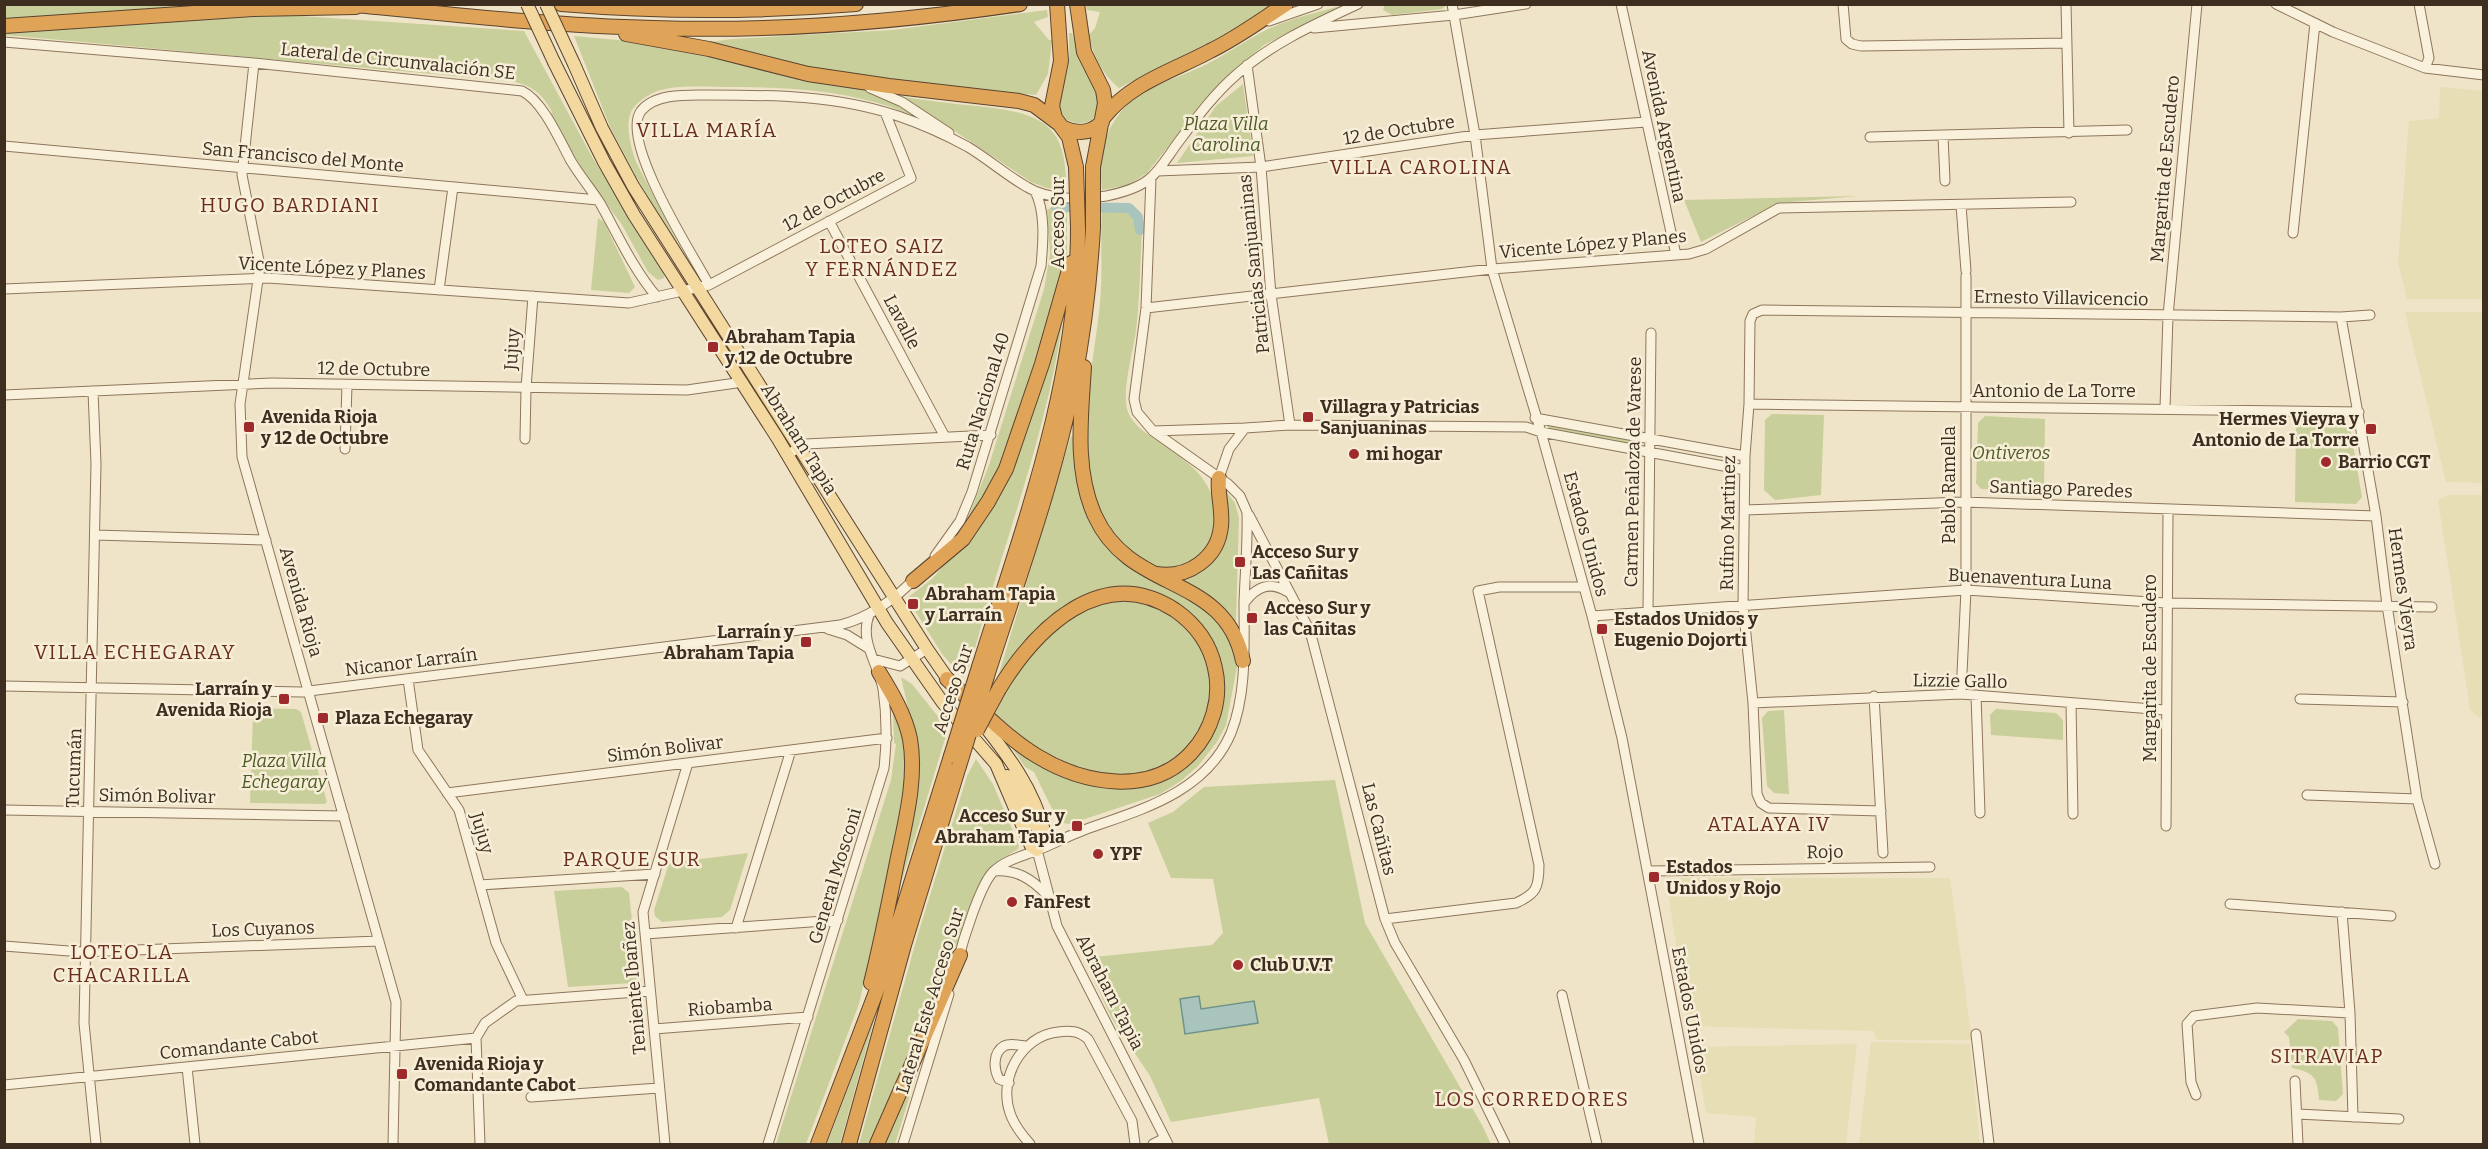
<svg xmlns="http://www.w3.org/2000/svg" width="2488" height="1149" font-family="Bitter,serif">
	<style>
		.farmland { fill: #e6deb5 }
		.green { fill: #c9cf9b }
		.water { fill: #a9c4bc; stroke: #6f938a; stroke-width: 1.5 }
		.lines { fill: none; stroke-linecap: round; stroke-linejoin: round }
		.canal { stroke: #a9c4bc; stroke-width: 10 }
		.minor-casing { stroke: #8d765c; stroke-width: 11 }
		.major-casing { stroke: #5b4430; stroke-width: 14 }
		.highway-casing { stroke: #5b4430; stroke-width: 16 }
		.minor { stroke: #faf1dc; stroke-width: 9 }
		.major { stroke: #f3d9a0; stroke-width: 12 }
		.highway { stroke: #e0a458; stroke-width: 14 }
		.major-bridge-casing { stroke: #5b4430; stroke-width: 14; stroke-linecap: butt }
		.highway-bridge-casing { stroke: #5b4430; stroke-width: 16; stroke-linecap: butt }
		.major-bridge { stroke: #f3d9a0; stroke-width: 12 }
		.highway-bridge { stroke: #e0a458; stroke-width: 14 }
		.poi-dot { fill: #9e2a2b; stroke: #f7eed8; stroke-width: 2 }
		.labels { text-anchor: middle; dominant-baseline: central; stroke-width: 5; stroke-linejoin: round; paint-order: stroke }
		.street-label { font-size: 18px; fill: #3d2e20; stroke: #f7eed8 }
		.park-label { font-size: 18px; font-style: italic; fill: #4d5a26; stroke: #f7eed8 }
		.poi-label { font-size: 18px; font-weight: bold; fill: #3d2e20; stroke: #f7eed8; text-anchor: start }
		.neighbourhood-label { font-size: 20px; letter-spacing: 1.5px; fill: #6b2e1e; stroke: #f7eed8 }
	</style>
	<rect width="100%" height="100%" fill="#f0e4c8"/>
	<!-- farmland -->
	<path class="farmland" d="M2440 87 2483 91V299H2407L2398 263 2409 121 2439 118Z
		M2405 312H2483V483L2446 482Z
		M2448 495H2483V717H2478L2470 709 2438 500Z
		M1666 878H1950L1972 1040H1876L1874 1031 1688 1026Z
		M1871 1042 1970 1044 1980 1144H1859Z
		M1857 1044 1846 1144H1754L1756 1117 1706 1113 1695 1047Z"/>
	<!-- green -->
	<path class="green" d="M5 5H248L5 22Z
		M1086 5H1275L1207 44 1119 88C1102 74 1093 56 1089 35L1095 28 1100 12 1087 10Z
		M1344 5 1264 45 1215 88 1147 173 1128 185 1102 190C1099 162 1101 136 1120 113 1141 86 1178 79 1207 64 1227 54 1246 40 1266 30 1292 18 1318 12 1344 5Z
		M1385 5V4L1446 5 1442 9 1392 15 1383 10Z
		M1047 10 1048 17 1034 22 1049 40H1052L1048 74 1036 95 879 79 802 67 710 42 732 39 892 30Z
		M286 15 524 31 591 155 664 275V278L658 280 648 272 622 225 585 174 551 115 552 112C542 93 532 85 510 81L5 35V32Z
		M1069 33H1072L1080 60 1097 90 1099 98 1098 113C1090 125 1079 125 1067 120 1051 104 1065 85 1068 67 1070 56 1069 44 1069 33Z
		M574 36 629 41 697 52 857 88 886 99 929 124C911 115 894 107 874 102 823 88 773 87 720 87 701 87 679 85 661 90 652 92 640 100 634 107 623 121 631 149 637 164L692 270 636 176 610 127Z
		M1243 84 1253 156 1177 163 1216 106Z
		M903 97C928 100 952 104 977 106 1039 113 1068 121 1066 191L1047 188 1031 182Z
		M1859 196 1779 203 1701 242 1684 200Z
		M1052 207 1067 208V254L1053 314 998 474 964 528 989 465 1044 289 1050 254 1047 210Z
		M1102 208 1130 210 1137 218 1138 231H1142C1140 265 1140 298 1136 331 1133 352 1121 393 1128 412 1132 423 1144 432 1153 438 1184 459 1217 478 1215 520 1214 556 1173 584 1141 562 1136 559 1132 553 1128 549 1106 527 1098 515 1090 484 1077 434 1095 355 1100 303 1103 271 1100 239 1102 208Z
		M598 218 604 222 635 287 629 293 591 290Z
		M1060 323 1062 325C1045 440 1002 547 972 659L963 678 942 654 907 598 932 579 980 524Z
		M1772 414 1824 415 1821 495 1775 500 1764 490 1765 420Z
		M1985 416 2045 419 2044 490 1981 489 1976 483 1978 423Z
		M2296 421 2343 422 2350 427 2362 497 2356 504 2295 502Z
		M1547 423 1639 441V445L1548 429Z
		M1071 436 1076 437 1096 530 1186 594 1227 629 1238 662 1226 725 1217 742 1198 766 1181 781 1160 794 1070 824 1062 823 1056 817 1034 772 1025 767 1010 745 1122 786 1200 749 1219 670 1171 603 1089 597 996 683Z
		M1224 489 1235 503 1239 518 1236 621H1233L1217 603 1176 579 1208 564Z
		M1112 602C1184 596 1234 664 1200 729 1190 748 1178 761 1158 769 1152 771 1144 776 1137 777 1129 778 1118 775 1110 774 1084 772 1059 766 1037 751 1022 741 1008 727 995 715 1016 665 1056 612 1112 602Z
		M901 677 912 684 948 729 892 913 912 726Z
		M246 708 296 709 301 712 327 802 325 804 250 803 253 715Z
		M1996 709 2056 713 2063 720V740L1991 735 1990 715Z
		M1784 710 1789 794 1774 793 1767 786 1762 718 1768 711Z
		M895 711 907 747 904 793 898 832 859 1004 806 1144H776L891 780 896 744 894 743 893 713Z
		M976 759 993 784 1019 845 1018 849 995 863 983 877 923 1034 872 1144H859L918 934 967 776Z
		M1335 780 1365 923 1482 1125 1491 1144H1329L1319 1098 1171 1122 1150 1076 1111 1017 1084 958 1212 945 1223 933 1213 879 1171 878 1148 823 1173 812 1204 787Z
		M748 853 730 910 722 917 662 922 655 916 654 910 669 863Z
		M622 887 629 893 638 976 633 983 568 987 554 891Z
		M875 1017 840 1144H827Z
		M2298 1019 2332 1021 2338 1028 2343 1094 2336 1101 2319 1100C2317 1077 2315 1073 2292 1068L2289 1037 2284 1032Z
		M918 1069 895 1144H881Z"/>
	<!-- water -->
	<path class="water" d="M1199 996 1201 1009 1254 1001 1258 1023 1185 1034 1180 999Z"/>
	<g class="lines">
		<!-- canal -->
		<path class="canal" d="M1056 207 1129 208 1138 217 1140 230"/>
		<!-- minor casing -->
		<g class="minor-casing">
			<path id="minor" d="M1452 4 1475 135 1492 269 1541 432 1592 616 1622 738 1699 1144
				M1621 4 1676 255
				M1843 4 1846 39 1852 44 1861 46 2067 43
				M2066 4 2069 133
				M2276 4 2333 32 2425 68 2484 75
				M2419 4 2429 58 2425 68
				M1269 21 1318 4
				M1314 28 1454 15 1526 4
				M4 42 254 63 522 91C543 101 560 141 571 161 580 176 591 189 600 203 618 235 633 269 657 297
				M254 63 242 175 260 266 240 404 242 457 396 1002 393 1144
				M1247 65 1261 167 1271 295 1290 425
				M870 88 902 102 949 133
				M1943 136 1945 181
				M1870 137 2127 130
				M4 146 598 200
				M1157 171 1261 167 1475 135 1646 122
				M1961 205 1966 271
				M829 221 945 437
				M2293 233 2315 23
				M709 285C693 255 619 141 641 111 655 93 688 95 708 95 773 95 836 95 898 116 922 124 946 135 968 147 988 159 1006 175 1027 187 1048 200 1082 200 1106 196 1121 193 1136 189 1148 180 1160 171 1168 156 1177 144 1195 120 1213 95 1236 75 1272 43 1315 24 1358 4
				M4 289 268 278 629 303 709 285 911 178 885 112
				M439 290 453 187
				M1146 308 1492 269 1689 254 1706 249 1779 208 2071 202
				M2341 317 2376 516 2387 605 2417 799 2435 864
				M93 391 96 464 84 1023 96 1144
				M4 395 272 383 687 390 743 382
				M1749 404 2359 412
				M2165 408 2168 316 2197 4
				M1535 418 1745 456
				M1153 431 1245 428 1290 425 1526 427 1541 432 1745 470
				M525 439 526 388 533 296
				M345 449 347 385
				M788 454 806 444 991 435
				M1219 478 1229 449 1245 428
				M1745 510 1964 502 2376 516
				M1249 515 1310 631 1385 919 1395 943 1464 1060 1505 1144
				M95 535 266 540
				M935 556 960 521 972 492 1041 266C1043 243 1046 213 1035 191
				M1245 602C1257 586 1270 581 1288 592
				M1648 611 1651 333
				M1592 616 1966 590 2166 603 2432 607
				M828 629 847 635 868 648
				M873 659 900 666 927 649
				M408 679 418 750 459 810 496 943 523 1000
				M4 686 301 692 840 625C868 618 896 599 916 577
				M1961 694 1966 590V276
				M1976 695 1980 813
				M1874 696 1883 853
				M2300 699 2403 702
				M1753 703 1961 694 2165 710
				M2071 703 2073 814
				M447 793 887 738
				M2307 795 2417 799
				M4 810 344 816
				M1881 811 1769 808 1761 803 1757 794 1753 703 1743 605 1745 456 1749 404 1750 321 1753 314 1762 310 2341 317 2370 315
				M2166 826 2168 510
				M1037 850 1057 926 1168 1144
				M994 871C1016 869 1032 879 1047 895
				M1648 871 1930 867
				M480 885 655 874
				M2230 904 2391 916
				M2342 912 2350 1013 2353 1117
				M1385 919 1516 903C1536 894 1539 888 1539 865L1478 591 1499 587H1582
				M736 928 791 750
				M645 934 838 920
				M4 946 82 952 379 941
				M958 960C963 941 980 885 993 872 1005 860 1023 856 1038 850 1053 844 1068 836 1084 830 1139 810 1205 794 1231 733 1247 693 1244 645 1244 603 1245 572 1248 542 1247 512L1240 496 1228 484 1153 431 1137 412 1134 399 1146 308 1151 178
				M1562 995 1597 1144
				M654 1029 808 1017
				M1976 1034 1989 1144
				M187 1067 195 1144
				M2295 1081 2298 1144
				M1009 1083 999 1079C994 1070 992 1053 1004 1046 1010 1043 1019 1045 1025 1046
				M4 1085 476 1038
				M2196 1095 2191 1082 2187 1024 2194 1016 2257 1008 2350 1013
				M531 1097 659 1088
				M2297 1114 2399 1119
				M480 1144 476 1038 485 1023 516 1001 650 991
				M665 1144 643 912 688 763
				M768 1144 884 768C887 741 887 716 883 689 878 663 858 640 870 613
				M903 1144 949 994
				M1030 1144C1022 1135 1014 1125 1010 1113 998 1079 1021 1036 1058 1032 1070 1030 1079 1031 1088 1039L1132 1121 1135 1144
				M1153 1144 1165 1138"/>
		</g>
		<!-- major casing -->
		<g class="major-casing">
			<path id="major" d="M554 62 604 162 634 215 778 439 887 623 943 703 996 764 1031 846 1037 850 1045 834C1033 786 1006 753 976 715
				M574 64 602 128 633 186 927 649 952 685
				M1007 776 1022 797 1033 823 1044 834"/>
		</g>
		<!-- highway casing -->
		<g class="highway-casing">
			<path id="highway" d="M346 4C448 14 551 26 654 28 776 32 899 22 1020 4
				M561 4C660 12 758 12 856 4
				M1057 4 1061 61 1052 106 1055 118 1069 137 1076 167
				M1077 4 1084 52 1103 90 1105 103 1093 167
				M4 26 253 9 356 7
				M626 34 709 49 808 74 889 86 1019 101 1034 105 1058 123
				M1104 117C1132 82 1173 71 1210 51 1237 38 1261 20 1286 4
				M1064 128C1078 134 1091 134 1102 122
				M1084 367C1081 416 1074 470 1095 516 1131 595 1225 572 1243 661
				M1156 574C1188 579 1218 558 1221 526 1223 510 1217 494 1219 478
				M913 581 963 539 988 502 1006 469 1042 364 1071 263
				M979 667C1024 524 1078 380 1078 228
				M987 676C1018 579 1054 482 1074 382 1084 331 1090 280 1093 228
				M947 679C975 704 1004 736 1037 756 1083 784 1150 797 1191 753 1212 731 1222 698 1215 668 1210 644 1195 624 1175 610 1101 562 1035 630 999 689
				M871 983C881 943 889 902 897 862 905 823 917 779 910 739 905 715 892 693 879 672
				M818 1144 881 979 951 756
				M849 1144 904 945 959 766
				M877 1144 960 955"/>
		</g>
		<!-- minor -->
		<use href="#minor" class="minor"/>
		<!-- major -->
		<use href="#major" class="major"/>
		<!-- highway -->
		<use href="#highway" class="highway"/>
		<!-- major-bridge casing -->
		<g class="major-bridge-casing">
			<path id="major-bridge" d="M527 4 554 62
				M546 4 574 64"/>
		</g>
		<!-- highway-bridge casing -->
		<g class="highway-bridge-casing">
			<path id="highway-bridge" d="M1076 167 1078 228
				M1093 228V167
				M977 730 999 689
				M951 756 979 667
				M959 766 987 676"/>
		</g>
		<!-- major-bridge -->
		<use href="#major-bridge" class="major-bridge"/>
		<!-- highway-bridge -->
		<use href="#highway-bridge" class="highway-bridge"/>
	</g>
	<!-- markers -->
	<g class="poi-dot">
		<rect x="707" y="341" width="12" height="12" rx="3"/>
		<rect x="1302" y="411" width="12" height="12" rx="3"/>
		<rect x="243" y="421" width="12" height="12" rx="3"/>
		<rect x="2365" y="423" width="12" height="12" rx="3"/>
		<circle cx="1354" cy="454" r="6"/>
		<circle cx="2326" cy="462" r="6"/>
		<rect x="1234" y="556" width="12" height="12" rx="3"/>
		<rect x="907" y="598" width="12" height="12" rx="3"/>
		<rect x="1246" y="612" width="12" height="12" rx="3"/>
		<rect x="1596" y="623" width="12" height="12" rx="3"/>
		<rect x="800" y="636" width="12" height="12" rx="3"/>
		<rect x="278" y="693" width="12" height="12" rx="3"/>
		<rect x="317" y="712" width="12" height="12" rx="3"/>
		<rect x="1071" y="820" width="12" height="12" rx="3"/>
		<circle cx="1098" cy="854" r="6"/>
		<rect x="1648" y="871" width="12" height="12" rx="3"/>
		<circle cx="1012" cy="902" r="6"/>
		<circle cx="1238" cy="965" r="6"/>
		<rect x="396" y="1068" width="12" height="12" rx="3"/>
	</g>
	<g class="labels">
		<!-- street labels -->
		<g class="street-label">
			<text transform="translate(398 61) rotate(6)">Lateral de Circunvalación SE</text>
			<text transform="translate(1664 126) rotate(78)">Avenida Argentina</text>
			<text transform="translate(1399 130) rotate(-9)">12 de Octubre</text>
			<text transform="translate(303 157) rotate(5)">San Francisco del Monte</text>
			<text transform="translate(2165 169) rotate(-85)">Margarita de Escudero</text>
			<text transform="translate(834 200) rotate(-28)">12 de Octubre</text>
			<text transform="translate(1058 223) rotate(-90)">Acceso Sur</text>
			<text transform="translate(1593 244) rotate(-5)">Vicente López y Planes</text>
			<text transform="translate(1254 264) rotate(-96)">Patricias Sanjuaninas</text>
			<text transform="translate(332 268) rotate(3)">Vicente López y Planes</text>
			<text transform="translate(2061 298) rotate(1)">Ernesto Villavicencio</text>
			<text transform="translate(902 322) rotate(62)">Lavalle</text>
			<text transform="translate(512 349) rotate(-86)">Jujuy</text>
			<text transform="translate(374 369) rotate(1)">12 de Octubre</text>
			<text x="2054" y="391">Antonio de La Torre</text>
			<text transform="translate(983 401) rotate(-73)">Ruta Nacional 40</text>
			<text transform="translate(799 439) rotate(58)">Abraham Tapia</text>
			<text transform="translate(1633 472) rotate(-89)">Carmen Peñaloza de Varese</text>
			<text transform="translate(1949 485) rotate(-90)">Pablo Ramella</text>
			<text transform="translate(2061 489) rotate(2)">Santiago Paredes</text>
			<text transform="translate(1728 523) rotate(-89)">Rufino Martinez</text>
			<text transform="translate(1586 534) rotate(75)">Estados Unidos</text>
			<text transform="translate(2030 579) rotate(3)">Buenaventura Luna</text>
			<text transform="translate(2403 589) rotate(82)">Hermes Vieyra</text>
			<text transform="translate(301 602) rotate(74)">Avenida Rioja</text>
			<text transform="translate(411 662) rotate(-7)">Nicanor Larraín</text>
			<text transform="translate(2150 668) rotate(-90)">Margarita de Escudero</text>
			<text transform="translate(1960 681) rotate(1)">Lizzie Gallo</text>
			<text transform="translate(953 689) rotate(-72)">Acceso Sur</text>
			<text transform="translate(665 749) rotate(-7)">Simón Bolivar</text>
			<text transform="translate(74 768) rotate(-88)">Tucumán</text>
			<text transform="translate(157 796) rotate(1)">Simón Bolivar</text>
			<text transform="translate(1379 829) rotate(76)">Las Cañitas</text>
			<text transform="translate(482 833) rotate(74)">Jujuy</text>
			<text transform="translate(1825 852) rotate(-1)">Rojo</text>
			<text transform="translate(835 876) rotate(-73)">General Mosconi</text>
			<text transform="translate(263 929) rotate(-2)">Los Cuyanos</text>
			<text transform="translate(634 988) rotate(-95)">Teniente Ibañez</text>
			<text transform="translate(1110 992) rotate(63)">Abraham Tapia</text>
			<text transform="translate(930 1001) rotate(-73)">Lateral Este Acceso Sur</text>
			<text transform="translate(730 1007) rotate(-4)">Riobamba</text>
			<text transform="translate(1690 1010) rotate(79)">Estados Unidos</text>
			<text transform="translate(239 1045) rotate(-6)">Comandante Cabot</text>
		</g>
		<!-- park labels -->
		<g class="park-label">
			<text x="1226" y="124">Plaza Villa<tspan x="1226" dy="21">Carolina</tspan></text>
			<text x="2011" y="453">Ontiveros</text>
			<text x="284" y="761">Plaza Villa<tspan x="284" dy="21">Echegaray</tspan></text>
		</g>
		<!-- poi labels -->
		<g class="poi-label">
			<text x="725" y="337">Abraham Tapia<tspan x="725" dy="21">y 12 de Octubre</tspan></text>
			<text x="1320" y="407">Villagra y Patricias<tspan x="1320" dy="21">Sanjuaninas</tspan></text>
			<text x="261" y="417">Avenida Rioja<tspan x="261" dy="21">y 12 de Octubre</tspan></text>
			<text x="2359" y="419" text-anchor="end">Hermes Vieyra y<tspan x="2359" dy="21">Antonio de La Torre</tspan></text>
			<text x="1366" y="454">mi hogar</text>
			<text x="2338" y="462">Barrio CGT</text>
			<text x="1252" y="552">Acceso Sur y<tspan x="1252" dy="21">Las Cañitas</tspan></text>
			<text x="925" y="594">Abraham Tapia<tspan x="925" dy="21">y Larraín</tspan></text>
			<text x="1264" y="608">Acceso Sur y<tspan x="1264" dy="21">las Cañitas</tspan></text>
			<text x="1614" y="619">Estados Unidos y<tspan x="1614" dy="21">Eugenio Dojorti</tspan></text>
			<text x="794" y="632" text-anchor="end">Larraín y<tspan x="794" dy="21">Abraham Tapia</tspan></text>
			<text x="272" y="689" text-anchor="end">Larraín y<tspan x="272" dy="21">Avenida Rioja</tspan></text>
			<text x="335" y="718">Plaza Echegaray</text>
			<text x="1065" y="816" text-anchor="end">Acceso Sur y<tspan x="1065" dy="21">Abraham Tapia</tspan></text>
			<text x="1110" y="854">YPF</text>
			<text x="1666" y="867">Estados<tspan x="1666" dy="21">Unidos y Rojo</tspan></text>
			<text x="1024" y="902">FanFest</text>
			<text x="1250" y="965">Club U.V.T</text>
			<text x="414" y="1064">Avenida Rioja y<tspan x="414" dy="21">Comandante Cabot</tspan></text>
		</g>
		<!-- neighbourhood labels -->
		<g class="neighbourhood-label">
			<text x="707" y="130">VILLA MARÍA</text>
			<text x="1421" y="167">VILLA CAROLINA</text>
			<text x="290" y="205">HUGO BARDIANI</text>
			<text x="882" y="246">LOTEO SAIZ<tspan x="882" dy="23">Y FERNÁNDEZ</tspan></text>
			<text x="135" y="652">VILLA ECHEGARAY</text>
			<text x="1769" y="824">ATALAYA IV</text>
			<text x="632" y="859">PARQUE SUR</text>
			<text x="122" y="952">LOTEO LA<tspan x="122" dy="23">CHACARILLA</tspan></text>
			<text x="2327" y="1056">SITRAVIAP</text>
			<text x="1532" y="1099">LOS CORREDORES</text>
		</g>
	</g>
	<!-- border -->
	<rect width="2488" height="1149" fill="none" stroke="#3d2e20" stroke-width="12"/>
</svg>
